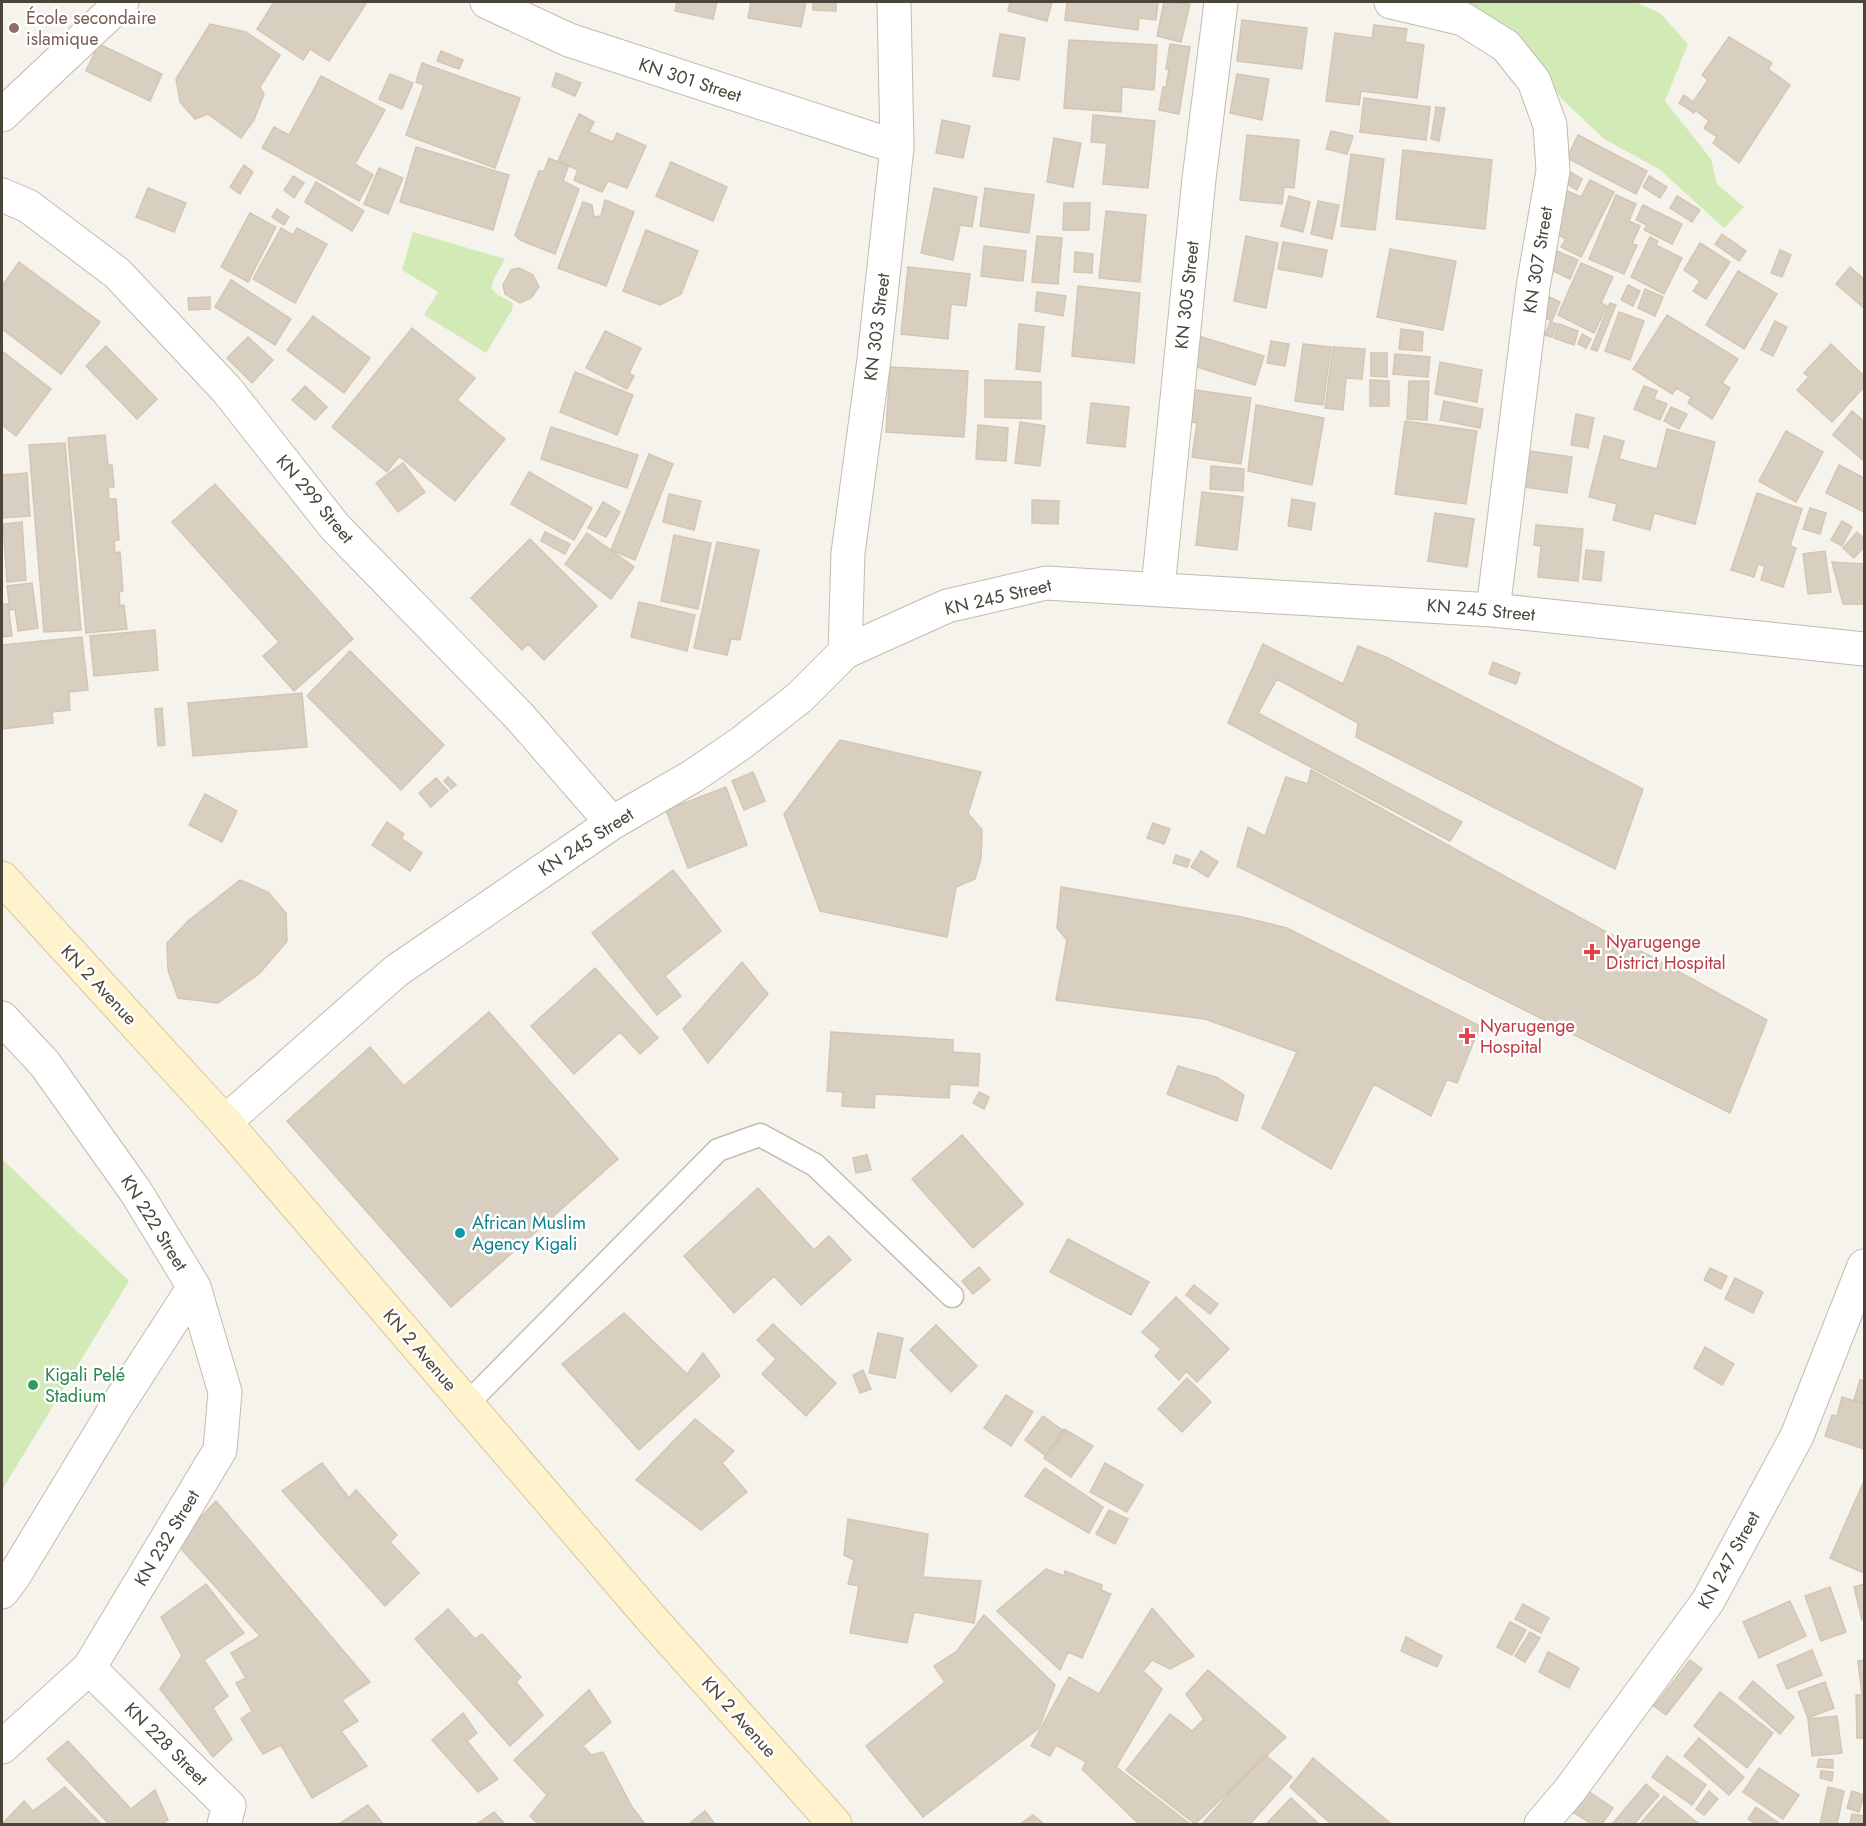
<svg xmlns="http://www.w3.org/2000/svg" width="1866" height="1826" font-family="Jost,sans-serif">
	<style>
		.green { fill: #d2eab5 }
		.building { fill: #d8cfc1; stroke: #d3c7b4; stroke-width: 1.5 }
		.lines { fill: none; stroke-linecap: round; stroke-linejoin: round }
		.lane-casing { stroke: #c2bbae; stroke-width: 25 }
		.street-casing { stroke: #c2bbae; stroke-width: 35 }
		.secondary-casing { stroke: #d6c79b; stroke-width: 35 }
		.lane { stroke: #fff; stroke-width: 22 }
		.street { stroke: #fff; stroke-width: 33 }
		.secondary { stroke: #fff3cd; stroke-width: 33 }
		.education-dot { fill: #8d6e63; stroke: #fff; stroke-width: 2 }
		.health-dot { fill: #e0444e; stroke: #fff; stroke-width: 2 }
		.culture-dot { fill: #0f9aa8; stroke: #fff; stroke-width: 2 }
		.leisure-dot { fill: #2e9e5b; stroke: #fff; stroke-width: 2 }
		.labels { text-anchor: middle; dominant-baseline: central; stroke-width: 5; stroke-linejoin: round; paint-order: stroke }
		.education-label { font-size: 18px; fill: #785e54; stroke: #fff; text-anchor: start }
		.street-label { font-size: 18px; fill: #4b4439; stroke: #fff }
		.health-label { font-size: 18px; fill: #be3a42; stroke: #fff; text-anchor: start }
		.culture-label { font-size: 18px; fill: #0d838f; stroke: #fff; text-anchor: start }
		.leisure-label { font-size: 18px; fill: #27864d; stroke: #fff; text-anchor: start }
	</style>
	<rect width="100%" height="100%" fill="#f6f3ec"/>
	<!-- green -->
	<path class="green" d="M1458 2H1635L1660 13 1688 44 1665 101 1711 159 1717 184 1744 207 1724 228 1659 169 1604 139 1562 99 1502 23 1482 17Z
		M413 232 505 259 494 279 491 288 498 295 513 303 512 310 486 353 424 315 438 292 402 270Z
		M2 1159 129 1281 2 1490Z"/>
	<!-- building -->
	<path class="building" d="M274 2H367L329 61 310 49 303 60 257 29Z
		M677 2H717L713 19 675 11Z
		M751 2H806L801 27 748 18Z
		M813 2H836V11L813 10Z
		M1010 2H1052L1047 21 1008 11Z
		M1067 2H1158L1156 20 1139 18 1138 30 1065 20Z
		M1164 2 1190 4 1181 42 1157 36Z
		M1242 20 1307 28 1302 69 1237 61Z
		M210 24 246 32 280 55 260 87 264 94 254 120 241 138 208 114 195 119 180 102 176 79Z
		M1374 25 1407 29 1405 42 1424 45 1417 98 1361 91 1359 105 1326 101 1335 33 1372 38Z
		M1000 34 1025 38 1019 80 993 76Z
		M1729 37 1772 63 1768 69 1790 85 1739 163 1713 143 1717 137 1704 128 1709 121 1695 110 1694 113 1679 103 1684 95 1693 102 1708 80 1702 75Z
		M1069 40 1157 45 1154 90 1122 87 1121 112 1064 108Z
		M99 44 162 74 150 101 86 71Z
		M1170 44 1190 47 1179 114 1159 110 1163 87H1166L1169 69H1166Z
		M441 51 463 60 459 69 437 61Z
		M422 63 520 98 495 168 406 135 424 85 416 82Z
		M556 73 581 83 575 96 552 86Z
		M390 74 413 83 402 109 379 99Z
		M1237 74 1269 79 1262 120 1230 113Z
		M321 76 385 110 355 164 373 175 359 201 262 148 274 127 289 135Z
		M1364 98 1430 107 1426 140 1360 132Z
		M1436 107 1445 108 1439 141 1431 139Z
		M579 114 594 122 589 132 613 142 617 133 646 146 627 188 608 181 602 192 574 180 578 170 558 161Z
		M1093 115 1155 121 1148 188 1103 184 1107 143 1091 142Z
		M942 120 970 126 963 158 936 153Z
		M1331 131 1353 136 1347 154 1326 149Z
		M1247 135 1299 140 1294 188 1284 187 1282 204 1240 200Z
		M1578 135 1647 171 1636 194 1567 158Z
		M1054 138 1081 143 1073 187 1047 182Z
		M416 147 509 175 493 230 400 202Z
		M1403 150 1492 160 1485 229 1396 219Z
		M1351 154 1384 159 1375 230 1341 226Z
		M549 158 568 167 563 181 579 189 555 254 520 240 515 235 539 171H544Z
		M671 162 727 187 713 221 656 196Z
		M244 165 253 172 240 194 230 187Z
		M379 168 403 178 388 214 364 204Z
		M1567 170 1582 179 1577 190 1561 180Z
		M293 176 304 183 294 198 284 190Z
		M1649 176 1667 187 1660 198 1643 187Z
		M1590 180 1614 192 1581 257 1561 247 1566 239 1548 229 1567 191 1581 197Z
		M316 182 364 211 352 231 305 202Z
		M148 188 186 203 174 232 136 217Z
		M934 188 977 197 972 227 960 225 953 260 921 253Z
		M985 188 1034 195 1029 233 980 226Z
		M1616 195 1636 204 1629 221 1640 226 1632 244 1637 245 1624 274 1589 259Z
		M1289 196 1310 202 1303 232 1281 226Z
		M1677 196 1700 210 1692 222 1670 208Z
		M605 200 634 212 606 286 558 268 583 202 592 205 594 217 601 216Z
		M1318 201 1339 205 1332 239 1311 234Z
		M1064 203H1090L1089 230H1063Z
		M1643 205 1682 224 1672 244 1644 230 1647 225 1636 220Z
		M277 209 289 217 284 225 272 217Z
		M1106 211 1146 215 1140 282 1099 278Z
		M250 213 276 227 248 282 221 267Z
		M281 228 293 235 297 228 327 244 295 303 253 279Z
		M646 230 698 251 681 294 660 305 623 291Z
		M1722 234 1746 251 1739 261 1715 244Z
		M1037 236 1062 238 1058 284 1032 282Z
		M1246 236 1278 243 1266 308 1234 301Z
		M1650 237 1658 241 1656 245 1682 258 1664 294 1631 277Z
		M1283 242 1327 250 1322 277 1278 269Z
		M1700 243 1730 262 1706 299 1693 291 1700 281 1684 270Z
		M984 246 1026 251 1023 281 981 276Z
		M1550 248 1578 260 1570 279 1542 266Z
		M1390 249 1456 261 1443 330 1377 317Z
		M1780 250 1791 255 1782 277 1771 273Z
		M1075 252 1093 254 1092 273 1074 272Z
		M19 262 100 322 61 374 2 329V286Z
		M1581 263 1613 277 1601 303 1607 306 1594 333 1558 315Z
		M908 267 970 274 966 306 951 304 948 339 901 334Z
		M1850 267 1864 279V308L1836 284Z
		M519 268 533 275 539 287 531 298 520 303 505 294 503 285 511 270Z
		M1738 271 1777 294 1744 349 1706 325Z
		M231 280 291 319 275 345 215 307Z
		M1628 285 1640 291 1633 306 1621 300Z
		M1078 286 1140 293 1134 363 1072 356Z
		M1645 289 1663 297 1655 316 1638 308Z
		M1037 292 1066 296 1063 316 1035 311Z
		M1547 296 1560 302 1552 321 1539 315Z
		M210 297V309L189 310 188 298Z
		M1610 303 1616 305 1597 351 1591 349Z
		M1619 312 1644 321 1630 360 1605 351Z
		M1667 315 1738 359 1722 383 1730 388 1712 419 1688 403 1691 397 1677 388 1672 394 1633 369Z
		M313 316 370 358 344 393 287 350Z
		M1775 321 1787 327 1773 356 1761 350Z
		M1550 322 1557 324 1552 337 1545 335Z
		M1019 324 1044 327 1040 372 1016 369Z
		M1559 324 1578 331 1574 345 1554 338Z
		M412 328 475 378 457 400 505 439 455 501 399 456 387 472 332 427Z
		M1401 329 1423 332 1422 351 1399 349Z
		M605 331 641 348 629 373 634 376 627 389 586 368Z
		M1582 334 1591 339 1586 348 1578 344Z
		M1195 335 1264 356 1255 385 1187 364Z
		M248 337 273 360 252 383 227 358Z
		M1271 341 1289 344 1285 366 1267 363Z
		M1303 344 1331 347 1323 405 1295 401Z
		M1831 344 1864 376V387L1832 422 1797 390 1809 377 1804 373Z
		M106 346 157 399 137 419 86 366Z
		M1333 347 1365 349 1362 379 1346 378 1343 410 1325 408Z
		M2 351 51 389 16 436 2 425Z
		M1371 353H1387V377L1371 376Z
		M1395 354 1430 357 1428 377 1393 374Z
		M1440 362 1482 370 1477 402 1435 394Z
		M890 367 968 371 964 437 886 432Z
		M575 372 633 395 617 435 560 412Z
		M985 380 1041 382V419L985 417Z
		M1370 380 1389 381V406H1370Z
		M1409 381H1429L1427 420 1407 419Z
		M305 386 327 407 315 420 292 400Z
		M1644 386 1657 391 1654 399 1667 404 1660 420 1634 409Z
		M1188 389 1251 398 1241 464 1192 457 1197 423 1184 421Z
		M1444 401 1483 409 1480 428 1440 420Z
		M1091 403 1129 407 1125 447 1087 443Z
		M1256 405 1324 418 1312 485 1248 471Z
		M1671 407 1687 414 1679 429 1664 421Z
		M1852 411 1864 421V461L1833 435Z
		M1576 414 1594 418 1588 448 1571 445Z
		M1405 421 1477 431 1466 504 1395 494Z
		M1020 422 1045 426 1040 466 1015 463Z
		M978 425 1008 428 1006 461 976 459Z
		M551 427 638 455 627 488 541 459Z
		M1667 429 1715 442 1695 524 1654 513 1650 530 1613 520 1617 504 1589 497 1604 436 1624 441 1619 459 1657 469Z
		M1786 431 1823 452 1796 502 1759 481Z
		M105 435 108 465H112L114 487H108L109 499H116L119 540 114 541 115 553 120 552 123 591 119 592 120 606 124 605 127 629 86 633 68 438Z
		M65 443 81 630 44 632 29 445Z
		M1522 450 1572 457 1567 493 1517 486Z
		M649 454 673 464 635 560 611 550Z
		M403 463 425 492 398 512 376 483Z
		M1839 465 1864 478V512L1826 493Z
		M1211 466 1244 469 1243 491 1210 489Z
		M529 472 592 508 574 540 511 504Z
		M27 473 30 516 3 518 2 475Z
		M215 484 353 639 294 691 263 656 279 642 172 522Z
		M1202 492 1243 497 1237 550 1196 545Z
		M1757 493 1802 509 1790 546 1796 548 1783 587 1761 580 1765 566 1758 564 1754 577 1731 570Z
		M669 494 701 501 694 530 663 522Z
		M1292 499 1315 503 1311 530 1288 526Z
		M1032 500 1059 501 1058 524 1032 523Z
		M603 502 620 512 606 537 588 528Z
		M1810 508 1826 513 1820 534 1803 529Z
		M1435 513 1474 519 1467 567 1428 561Z
		M1842 521 1852 527 1842 546 1831 540Z
		M22 522 26 580 7 582 3 524Z
		M1536 525 1583 529 1578 581 1538 577 1541 546 1534 545Z
		M545 532 570 544 565 554 541 541Z
		M1857 532 1864 538V547L1854 558 1843 548Z
		M587 533 634 567 611 599 565 564Z
		M674 535 711 543 698 609 661 601Z
		M530 539 597 606 544 660 528 644 522 650 471 598Z
		M717 542 759 550 740 640 731 639 727 655 694 648Z
		M1586 550 1604 552 1601 581 1583 579Z
		M1825 551 1831 592 1808 594 1803 554Z
		M1832 562 1864 564V604H1843Z
		M32 583 38 628 18 631 15 609 10 610 7 586Z
		M639 602 695 615 687 651 631 637Z
		M2 604H8L12 636 2 637Z
		M155 630 158 670 94 676 90 636Z
		M82 637 88 690 69 692 70 710 52 712 53 723 2 729V645Z
		M1263 644 1343 684 1358 646 1388 658 1643 789 1615 869 1356 737 1358 723 1277 679 1258 713 1462 822 1450 841 1228 723Z
		M350 651 444 745 401 790 307 696Z
		M1493 662 1520 673 1516 684 1489 674Z
		M302 693 307 747 193 756 188 703Z
		M162 708 165 745 158 746 155 709Z
		M840 740 981 772 968 813 982 830 981 859 975 879 956 887 947 937 820 911 784 814Z
		M1311 770 1767 1020 1730 1113 1237 866 1248 827 1265 836 1286 777 1308 784Z
		M753 772 765 801 744 810 732 781Z
		M448 777 456 785 451 789 444 781Z
		M436 778 448 791 431 807 419 793Z
		M726 787 747 845 688 868 666 810Z
		M205 794 237 811 222 842 189 825Z
		M387 822 404 834 401 838 422 853 410 871 372 845Z
		M1153 823 1170 829 1164 844 1147 838Z
		M1201 851 1218 862 1208 877 1191 867Z
		M1176 855 1190 860 1187 867 1173 863Z
		M673 870 721 931 665 976 681 996 657 1015 592 933Z
		M240 880 268 892 286 913 287 941 260 973 218 1003 178 998 168 970 167 943 188 921Z
		M1061 887 1242 917 1287 928 1480 1026 1457 1083 1447 1079 1431 1116 1374 1084 1331 1169 1262 1128 1297 1052 1205 1019 1056 1000 1067 940 1057 928Z
		M742 962 768 994 708 1063 683 1029Z
		M595 968 658 1038 640 1054 620 1032 574 1074 531 1026Z
		M489 1012 618 1159 451 1307 287 1121 370 1047 404 1086Z
		M831 1032 953 1040V1052L980 1054 978 1086 950 1084 949 1098 875 1094 874 1108 842 1106 843 1092 827 1091Z
		M1178 1066 1216 1077 1244 1095 1237 1121 1167 1094Z
		M979 1092 989 1097 984 1109 973 1103Z
		M962 1135 1023 1204 973 1248 912 1179Z
		M867 1155 871 1170 856 1173 853 1158Z
		M758 1188 814 1250 829 1236 851 1260 801 1305 774 1276 734 1313 684 1256Z
		M1068 1239 1149 1282 1131 1315 1050 1272Z
		M979 1267 990 1280 973 1294 962 1281Z
		M1710 1268 1727 1276 1721 1289 1704 1280Z
		M1735 1278 1763 1292 1753 1313 1725 1299Z
		M1194 1285 1218 1304 1210 1314 1186 1295Z
		M1176 1297 1229 1349 1197 1382 1186 1371 1179 1380 1155 1356 1161 1349 1142 1332Z
		M624 1313 687 1374 703 1353 720 1376 639 1450 562 1364Z
		M773 1324 836 1383 806 1416 762 1374 776 1359 757 1340Z
		M936 1325 977 1366 951 1392 910 1350Z
		M878 1333 903 1338 895 1378 869 1373Z
		M1705 1347 1734 1364 1722 1385 1694 1368Z
		M863 1370 871 1389 860 1393 853 1375Z
		M1187 1378 1211 1402 1182 1432 1158 1409Z
		M1860 1380 1864 1381V1403L1854 1400Z
		M1006 1395 1033 1412 1011 1446 984 1428Z
		M1842 1397 1864 1404V1449L1825 1436 1832 1415 1837 1416Z
		M1043 1416 1065 1432 1046 1456 1025 1440Z
		M695 1419 734 1451 722 1463 747 1492 701 1530 636 1480Z
		M1064 1429 1093 1446 1071 1477 1044 1458Z
		M322 1463 349 1498 356 1490 397 1535 390 1542 419 1573 385 1606 282 1491Z
		M1105 1463 1143 1485 1127 1512 1090 1492Z
		M1045 1468 1103 1507 1089 1533 1025 1496Z
		M1864 1481V1573L1830 1558Z
		M216 1501 370 1682 342 1700 358 1721 341 1731 367 1766 312 1798 281 1745 263 1754 241 1719 252 1711 236 1683 246 1678 231 1653 260 1636 176 1543Z
		M1109 1510 1128 1519 1115 1544 1096 1534Z
		M848 1519 928 1534 923 1577 981 1581 974 1623 914 1612 907 1643 850 1633 859 1586 848 1584 854 1560 844 1555Z
		M1046 1569 1064 1576 1065 1571 1102 1585 1101 1590 1111 1594 1082 1658 1068 1652 1060 1670 997 1611Z
		M206 1584 244 1633 204 1660 228 1696 213 1708 232 1739 213 1757 160 1689 182 1656 161 1617Z
		M1864 1584V1619L1862 1620 1854 1587Z
		M1830 1587 1846 1632 1821 1641 1805 1596Z
		M1790 1601 1806 1636 1759 1658 1743 1622Z
		M1523 1604 1549 1618 1541 1633 1515 1619Z
		M1152 1608 1194 1656 1170 1669 1152 1660 1143 1671 1162 1689 1116 1767 1190 1824H1139L1082 1769 1086 1762 1056 1745 1050 1756 1031 1746 1069 1677 1099 1694Z
		M448 1609 475 1639 482 1634 521 1677 516 1682 543 1715 510 1746 415 1639Z
		M984 1615 1055 1685 1039 1728 923 1817 866 1746 945 1682 934 1666 956 1652Z
		M1510 1622 1526 1630 1512 1655 1497 1647Z
		M1530 1632 1540 1638 1525 1662 1515 1656Z
		M1406 1637 1442 1656 1437 1667 1401 1651Z
		M1812 1650 1822 1675 1787 1689 1777 1665Z
		M1548 1652 1579 1668 1569 1688 1539 1672Z
		M1690 1660 1702 1669 1666 1715 1654 1706Z
		M1864 1660V1694H1862L1858 1661Z
		M1208 1670 1286 1737 1195 1824 1126 1770 1170 1714 1192 1731 1204 1719 1186 1694Z
		M1753 1681 1794 1717 1780 1734 1739 1698Z
		M1825 1682 1834 1708 1808 1718 1798 1692Z
		M589 1690 611 1722 583 1746 591 1755 603 1752 632 1807 645 1824H538L530 1816 547 1795 514 1760Z
		M1720 1692 1773 1733 1747 1768 1694 1726Z
		M1856 1695H1864V1738H1857Z
		M463 1713 477 1733 467 1741 498 1779 478 1792 432 1740Z
		M1837 1716 1842 1753 1812 1756 1808 1719Z
		M1699 1738 1744 1777 1729 1795 1684 1756Z
		M68 1741 131 1809 155 1790 168 1820 162 1824H109L47 1759Z
		M1264 1754 1292 1777 1250 1824H1202Z
		M1667 1756 1706 1785 1692 1805 1652 1777Z
		M1313 1758 1391 1824H1331L1290 1787Z
		M1819 1759 1833 1760V1768L1817 1767Z
		M1759 1768 1799 1795 1783 1819 1743 1792Z
		M1821 1771 1833 1772 1832 1781 1820 1778Z
		M1646 1784 1659 1795 1634 1824H1612Z
		M65 1787 101 1824H2L24 1801 33 1811Z
		M1828 1787 1844 1791 1837 1824H1820Z
		M1585 1789 1613 1808 1602 1824H1592L1571 1811Z
		M1709 1791 1718 1799 1704 1815 1696 1809Z
		M1852 1791 1864 1795 1859 1812 1847 1808Z
		M1664 1796 1699 1824H1640Z
		M1291 1798 1319 1824H1266Z
		M368 1805 383 1824H339Z
		M1756 1807 1780 1824H1756L1748 1819Z
		M705 1811 715 1824H689Z
		M494 1812 505 1824H477Z
		M1864 1812V1824H1850L1852 1814 1864 1816Z
		M1033 1815 1044 1824H1020Z"/>
	<g class="lines">
		<!-- lane casing -->
		<g class="lane-casing">
			<path id="lane" d="M467 1404 718 1150 760 1135 815 1165 952 1296"/>
		</g>
		<!-- street casing -->
		<g class="street-casing">
			<path id="street" d="M487 2 569 40 897 147
				M1391 2 1463 19 1506 46 1534 81 1550 125 1553 171 1533 287 1493 610
				M2 115 122 2
				M2 195 28 206 117 273 227 390 335 527 520 717 612 823
				M1158 588 1199 179 1221 2
				M845 652 848 553 874 359 897 147 894 2
				M2 1018 45 1064 136 1192 194 1287 117 1406 14 1576 2 1592
				M225 1122 396 971 612 823 693 776 740 744 799 698 845 652 947 606 1046 583 1493 610 1864 649
				M89 1668 229 1806 224 1824
				M2 1747 89 1668 220 1450 225 1392 194 1287
				M1541 1824 1570 1790 1708 1601 1797 1436 1864 1266"/>
		</g>
		<!-- secondary casing -->
		<g class="secondary-casing">
			<path id="secondary" d="M2 878 225 1122 649 1616 835 1824"/>
		</g>
		<!-- lane -->
		<use href="#lane" class="lane"/>
		<!-- street -->
		<use href="#street" class="street"/>
		<!-- secondary -->
		<use href="#secondary" class="secondary"/>
	</g>
	<!-- markers -->
	<circle class="education-dot" cx="14" cy="28" r="6"/>
	<g class="health-dot">
		<path d="M1589 943h6v6h6v6h-6v6h-6v-6h-6v-6h6z"/>
		<path d="M1464 1027h6v6h6v6h-6v6h-6v-6h-6v-6h6z"/>
	</g>
	<circle class="culture-dot" cx="460" cy="1233" r="6"/>
	<circle class="leisure-dot" cx="33" cy="1385" r="6"/>
	<g class="labels">
		<!-- education labels -->
		<g class="education-label">
			<text x="26" y="18">École secondaire<tspan x="26" dy="21">islamique</tspan></text>
		</g>
		<!-- street labels -->
		<g class="street-label">
			<text transform="translate(690 80) rotate(18)">KN 301 Street</text>
			<text transform="translate(1538 260) rotate(-81)">KN 307 Street</text>
			<text transform="translate(1187 295) rotate(-84)">KN 305 Street</text>
			<text transform="translate(877 327) rotate(-83)">KN 303 Street</text>
			<text transform="translate(315 499) rotate(50)">KN 299 Street</text>
			<text transform="translate(998 597) rotate(-13)">KN 245 Street</text>
			<text transform="translate(1481 610) rotate(5)">KN 245 Street</text>
			<text transform="translate(586 842) rotate(-33)">KN 245 Street</text>
			<text transform="translate(99 985) rotate(47)">KN 2 Avenue</text>
			<text transform="translate(154 1223) rotate(58)">KN 222 Street</text>
			<text transform="translate(420 1350) rotate(49)">KN 2 Avenue</text>
			<text transform="translate(167 1538) rotate(-59)">KN 232 Street</text>
			<text transform="translate(1729 1560) rotate(-61)">KN 247 Street</text>
			<text transform="translate(739 1717) rotate(48)">KN 2 Avenue</text>
			<text transform="translate(166 1744) rotate(45)">KN 228 Street</text>
		</g>
		<!-- health labels -->
		<g class="health-label">
			<text x="1606" y="942">Nyarugenge<tspan x="1606" dy="21">District Hospital</tspan></text>
			<text x="1480" y="1026">Nyarugenge<tspan x="1480" dy="21">Hospital</tspan></text>
		</g>
		<!-- culture labels -->
		<g class="culture-label">
			<text x="472" y="1223">African Muslim<tspan x="472" dy="21">Agency Kigali</tspan></text>
		</g>
		<!-- leisure labels -->
		<g class="leisure-label">
			<text x="45" y="1375">Kigali Pelé<tspan x="45" dy="21">Stadium</tspan></text>
		</g>
	</g>
	<!-- border -->
	<rect width="1866" height="1826" fill="none" stroke="#4b4439" stroke-width="6"/>
</svg>
